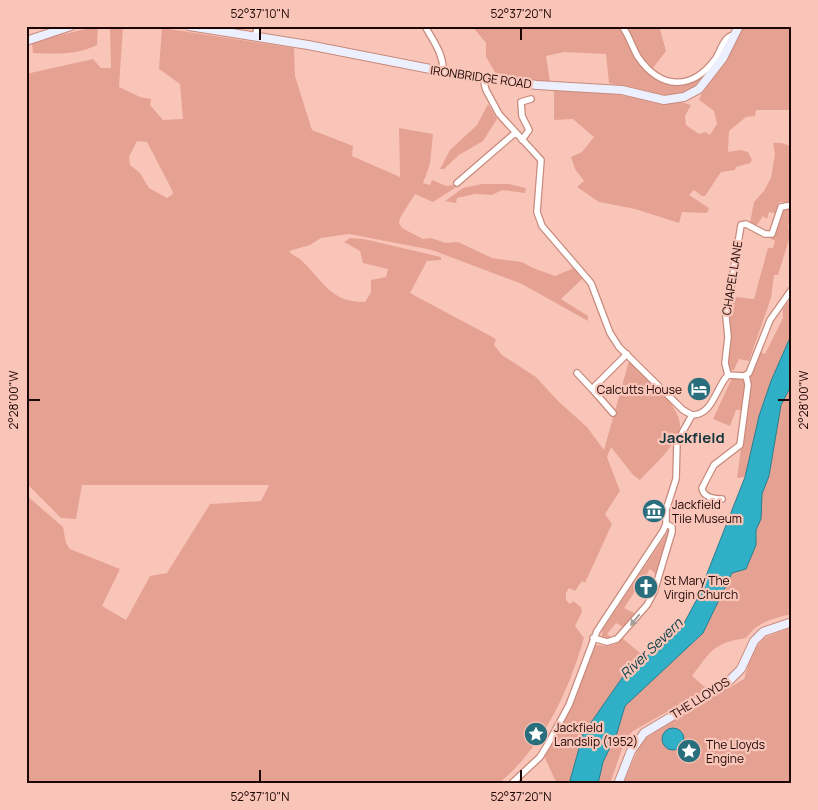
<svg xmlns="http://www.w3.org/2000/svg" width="818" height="810" font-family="Manrope,sans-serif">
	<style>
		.green { fill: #e5a293; fill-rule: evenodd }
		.water { fill: #30b0c7; stroke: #2a7d8c }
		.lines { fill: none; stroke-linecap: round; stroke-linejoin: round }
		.street-casing { stroke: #c88a7c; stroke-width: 8 }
		.secondary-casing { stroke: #c88a7c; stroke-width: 10 }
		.street { stroke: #fff; stroke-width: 5.5 }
		.secondary { stroke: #eceffd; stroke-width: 8 }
		.oneway { fill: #a59c9b }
		.ticks { fill: none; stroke: #1d0704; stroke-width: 2 }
		.labels { text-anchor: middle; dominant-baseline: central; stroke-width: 4.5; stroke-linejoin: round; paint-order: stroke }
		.street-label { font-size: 12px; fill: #1d0704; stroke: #fac5b9 }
		.poi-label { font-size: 12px; fill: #1d0704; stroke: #fac5b9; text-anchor: start }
		.water-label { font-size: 14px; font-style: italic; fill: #0b424c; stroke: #fac5b9 }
		.quarter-label { font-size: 15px; font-weight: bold; fill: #14353c; stroke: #fac5b9 }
		.neatline { fill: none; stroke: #1d0704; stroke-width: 2 }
		.ticks-label { font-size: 12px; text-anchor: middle; fill: #1d0704 }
	</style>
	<rect width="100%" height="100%" fill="#fac5b9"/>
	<!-- green -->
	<path class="green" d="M98 26 97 45C78 55 55 54 33 53L32 43 40 40Z
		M110 26H123L119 87 140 97 151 99 150 105 163 120 183 119 180 84 159 69 162 28 294 48 295 76 312 130 353 146 352 156 400 177 399 128 433 134 430 164 423 183 430 185 432 180 446 186 461 184 433 202 415 194 400 218 399 223 402 228 423 239 431 238 446 243 458 242 492 258 522 262 533 268 555 276 574 268 582 279 561 299 588 316V321L522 284 432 250 349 234 321 238 310 245 289 251C292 256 297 256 301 260 324 281 329 302 365 302L371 292V280L386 277 388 269 363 263 360 251 344 242 350 238 364 239 441 257V260L427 261 410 293 496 339 494 345 502 355 536 377 558 401 587 427 604 450 629 361C643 375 687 409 679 431 673 449 653 466 640 480L633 475 611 447 607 457 620 491 605 514 612 524 585 583 582 581 575 591 569 588 566 593V600L570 604 573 601 581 607 582 612 575 626 584 638C568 693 543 747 498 784H26V495L63 527 66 543 70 549 120 569 102 606 126 620 150 576 167 573 210 504 261 501 269 485H82L76 519 61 518 26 483V74L93 59 101 68H111ZM137 141 147 142 172 190 173 194 167 198 149 188 140 173 130 165 129 157Z
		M472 26H659L666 51 653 68C666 82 679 82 695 73L697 78 714 64C682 112 656 94 609 83L606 54 564 52 546 56 550 82 499 79 486 57V43Z
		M743 26H792V110H756L755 116 746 117 729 131 728 152 740 150 748 152 752 160 750 163 736 167 735 170 721 172 705 196H702L694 190 689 195 709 208 707 213 682 212 679 223 635 209 599 202 577 187 584 181 575 169 571 157 582 152 594 137 573 119 554 120V90L606 92 664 103 681 102 691 105 685 116 686 125 699 134 705 132 710 135 717 124 714 111 699 100 702 93 726 60Z
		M488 104 497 119 483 141 459 155 444 169H440L450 150 477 125Z
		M773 143H782L792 147V202H779L775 213 769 212 767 219 763 216 757 225 750 223 754 202 764 191 771 178 775 154Z
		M482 184H509L526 188 525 193 502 190 492 195 475 194 457 198 456 203 445 201 463 188Z
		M783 208H792L788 228 792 230 778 275H774L771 298 749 361 739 359 734 370H730L726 363 730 299 737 297 754 299 768 248H773L775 241 766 236 775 235Z
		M792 297V333L771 381 759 416 745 477 737 478 751 375 760 352 765 354 783 318V309Z
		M732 378 745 380V397L741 410H736L730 426 713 419Z
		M792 384V614C772 619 759 621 746 638 713 643 711 651 692 676L707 689 633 731 625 740 610 784H598C598 760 621 731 625 705L703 633 732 573 737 570 756 545V530L761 519 762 494 769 476 781 405Z
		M669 530 656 574 650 569 624 608 636 614 625 628 616 623 607 634 611 637 614 635 616 637 611 639 601 638 603 629Z
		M792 627V784H623L641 742 667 723 711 699 744 679 752 652 764 638Z
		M622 638 645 657 622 678 583 734 569 784H557L544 756 561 729 596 645C607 646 616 647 622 638Z"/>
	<!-- water -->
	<path class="water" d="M792 333V384L781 405 769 476 762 494 761 519 756 530V545L746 569 732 573 703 633 625 706 617 733 603 762 598 784H569L583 734 622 678 645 657 662 647 681 629 697 599 745 477 759 416 771 381Z
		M662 739a11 11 0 1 1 22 0a11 11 0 1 1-22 0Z"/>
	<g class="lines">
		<!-- street casing -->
		<g class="street-casing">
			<path id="street" d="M425 26C433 41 444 54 443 72
				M622 26C629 35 632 47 638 57 661 90 692 91 716 58 721 50 724 36 734 35
				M255 36 258 26
				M483 79 486 90 499 114 541 160 537 212 542 226 591 283 610 333 619 347 683 410 692 415
				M522 140 529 130 522 116 521 102 531 99
				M457 183 515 133
				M577 373 592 389 627 354
				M728 375 725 363 728 337 726 317 741 225 746 224 765 234H772L781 207 792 205
				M728 375 744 376 749 373 770 320 792 289
				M592 389 613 413
				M692 415C713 415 716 387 728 375
				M722 499C714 499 703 497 702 488L714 465 740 445 748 385 746 375
				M593 638 607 642 617 639 647 605 654 592 672 532V527L666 524
				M511 784 540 757 548 744 569 705 597 631 663 531 666 524V510L676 479 677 442 692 415"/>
		</g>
		<!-- secondary casing -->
		<g class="secondary-casing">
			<path id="secondary" d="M189 26 308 45 466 76 537 85 622 90 664 100 684 97 699 89 723 58 739 26
				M26 41 71 26
				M618 784 631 751 644 733 726 684 741 669 754 641 763 632 792 622"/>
		</g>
		<!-- street -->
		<use href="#street" class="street"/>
		<!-- secondary -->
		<use href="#secondary" class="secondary"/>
	</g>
	<!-- one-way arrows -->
	<defs><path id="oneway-solid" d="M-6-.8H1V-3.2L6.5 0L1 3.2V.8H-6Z" transform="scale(1.25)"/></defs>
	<use class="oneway" href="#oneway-solid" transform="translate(635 620) rotate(129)"/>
	<!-- ticks -->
	<path class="ticks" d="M260 28V40M521 28V40M28 400H40M778 400H790M260 770V782M521 770V782"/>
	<!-- icons -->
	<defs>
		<g id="hotel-disc" transform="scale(1.25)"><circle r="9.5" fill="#286e7c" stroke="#fac5b9"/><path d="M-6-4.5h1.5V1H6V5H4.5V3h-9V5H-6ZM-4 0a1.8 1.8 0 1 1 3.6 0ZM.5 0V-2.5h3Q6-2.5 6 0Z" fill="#fff"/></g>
		<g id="museum-disc" transform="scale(1.25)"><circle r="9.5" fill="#286e7c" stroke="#fac5b9"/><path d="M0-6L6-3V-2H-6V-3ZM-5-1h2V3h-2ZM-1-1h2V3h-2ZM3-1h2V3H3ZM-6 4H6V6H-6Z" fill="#fff"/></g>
		<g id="church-disc" transform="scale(1.25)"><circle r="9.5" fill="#286e7c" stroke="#fac5b9"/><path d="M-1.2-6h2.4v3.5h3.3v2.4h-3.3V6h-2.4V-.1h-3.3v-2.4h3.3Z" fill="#fff"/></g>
		<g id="sight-disc" transform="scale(1.25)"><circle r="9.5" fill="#286e7c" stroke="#fac5b9"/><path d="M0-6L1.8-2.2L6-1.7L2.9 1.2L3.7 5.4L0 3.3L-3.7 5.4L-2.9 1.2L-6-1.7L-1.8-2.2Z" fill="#fff"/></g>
	</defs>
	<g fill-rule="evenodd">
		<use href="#hotel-disc" x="699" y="389"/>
		<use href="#museum-disc" x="654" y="511"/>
		<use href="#church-disc" x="646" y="587"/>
		<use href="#sight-disc" x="536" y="734"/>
		<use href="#sight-disc" x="689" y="751"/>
	</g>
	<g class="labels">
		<!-- street labels -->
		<g class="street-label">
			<text transform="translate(481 77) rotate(8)">IRONBRIDGE ROAD</text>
			<text transform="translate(732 278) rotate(-81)">CHAPEL LANE</text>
			<text transform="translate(700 698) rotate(-32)">THE LLOYDS</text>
		</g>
		<!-- poi labels -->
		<g class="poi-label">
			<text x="682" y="389" text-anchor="end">Calcutts House</text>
			<text x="672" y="504">Jackfield<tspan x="672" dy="14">Tile Museum</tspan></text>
			<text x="664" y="580">St Mary The<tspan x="664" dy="14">Virgin Church</tspan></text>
			<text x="554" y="727">Jackfield<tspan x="554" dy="14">Landslip (1952)</tspan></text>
			<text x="706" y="744">The Lloyds<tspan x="706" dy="14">Engine</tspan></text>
		</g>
		<!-- water labels -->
		<g class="water-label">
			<text transform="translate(651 648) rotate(-44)">River Severn</text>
		</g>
		<!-- quarter labels -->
		<g class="quarter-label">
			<text x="692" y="437">Jackfield</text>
		</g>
	</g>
	<!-- border -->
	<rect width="818" height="810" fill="none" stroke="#fac5b9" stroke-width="55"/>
	<rect x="28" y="28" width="762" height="754" class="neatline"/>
	<g class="ticks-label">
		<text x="260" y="18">52°37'10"N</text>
		<text x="521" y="18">52°37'20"N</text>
		<text transform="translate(804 400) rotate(-90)" y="4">2°28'00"W</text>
		<text transform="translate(14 400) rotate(-90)" y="4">2°28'00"W</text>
		<text x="260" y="801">52°37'10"N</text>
		<text x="521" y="801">52°37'20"N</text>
	</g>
</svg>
